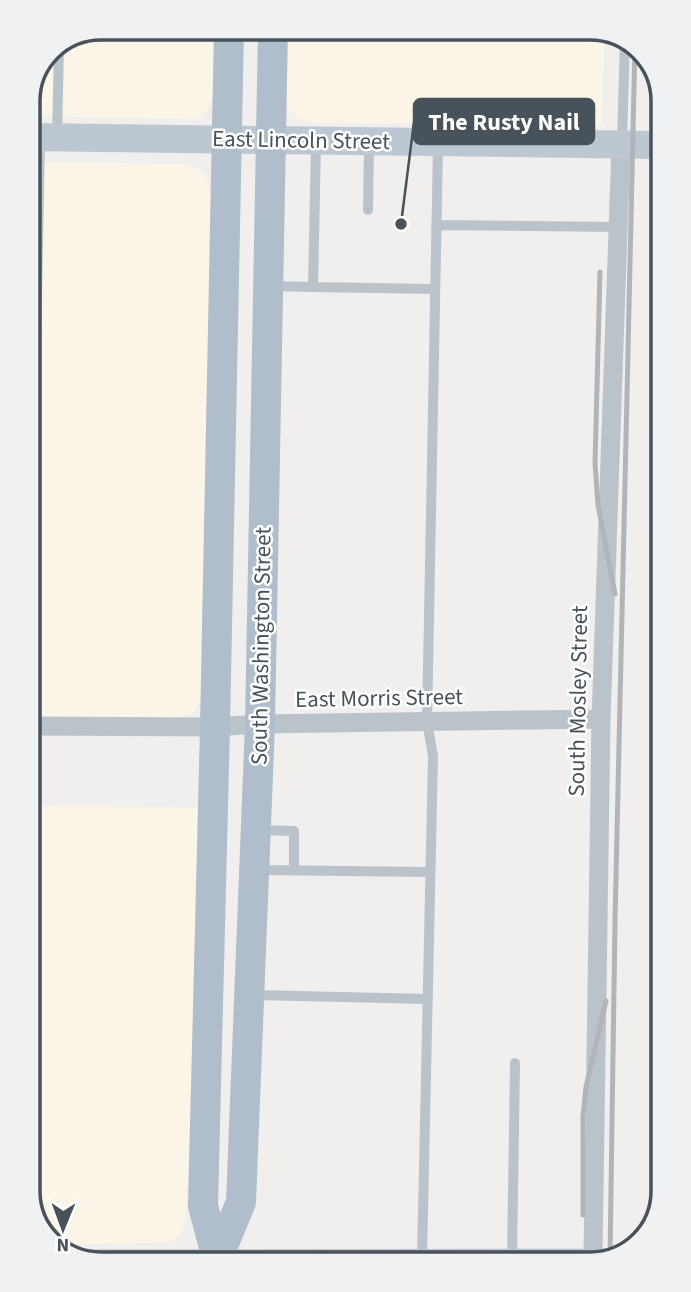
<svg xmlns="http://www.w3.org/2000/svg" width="691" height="1292" font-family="'Source Sans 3',sans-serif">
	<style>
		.commercial { fill: #fbf5e8 }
		.green { fill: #bfeccf }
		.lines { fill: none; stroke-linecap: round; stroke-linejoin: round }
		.lane { stroke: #bbc3ca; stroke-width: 10 }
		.street { stroke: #bbc3ca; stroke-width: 19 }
		.secondary { stroke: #bdc7d1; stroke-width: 28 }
		.primary { stroke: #b0becb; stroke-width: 30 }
		.rail { stroke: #b1b4b8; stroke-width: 5 }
		.labels { text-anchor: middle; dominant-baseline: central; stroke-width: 5; stroke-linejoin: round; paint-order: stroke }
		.street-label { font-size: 23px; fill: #48525a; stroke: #fff }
		.rim { fill: none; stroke: #48525a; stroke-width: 3.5 }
		.leader { fill: none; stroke: #48525a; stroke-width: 2.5 }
		.callout-dot { fill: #48525a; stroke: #fff; stroke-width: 2.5 }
		.callout { fill: #48525a; stroke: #48525a; stroke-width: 2.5 }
		.callout-label { font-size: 24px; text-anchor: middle; font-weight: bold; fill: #fff }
	</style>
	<rect width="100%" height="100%" fill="#f1eeee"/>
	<!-- commercial -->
	<path class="commercial" d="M101 28H216L215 92 207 110 197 119 28 116V97L50 49Z
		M286 28 604 32 602 125 313 123 297 117 288 108 285 98Z
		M28 162 185 164 200 170 207 181 211 198 204 694 193 712 174 720 31 716Z
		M35 806 202 808 186 1219 180 1236 168 1243 54 1244 34 1219 33 1001Z"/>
	<!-- green -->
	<path class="green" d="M337 28H595L604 32Z"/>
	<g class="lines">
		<!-- lane -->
		<path class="lane" d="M57 136 59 46
			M622 141 625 39
			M316 144 313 287 435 289
			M368 210 369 145
			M436 225 619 227
			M272 286 313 287
			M31 608 40 141
			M258 830 294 831V870
			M258 870 430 872
			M253 995 428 999
			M422 1258 433 756 427 722 438 146
			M512 1258 515 1063"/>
		<!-- street -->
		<path class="street" d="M31 726 215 727 260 724 601 719
			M81 1259 602 1258
			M593 1259 601 719 621 145"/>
		<!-- secondary -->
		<path class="secondary" d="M28 137 658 145"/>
		<!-- primary -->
		<path class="primary" d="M218 1258 241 1202 260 724 273 28
			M218 1263 203 1206 215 727 229 28"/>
		<!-- rail -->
		<path class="rail" d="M600 272 595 463 598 505 615 594
			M583 1215V1116L586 1087 606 1001
			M610 1258 615 921 635 44"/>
	</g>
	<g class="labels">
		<!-- street labels -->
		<g class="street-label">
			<text transform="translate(301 140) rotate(1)">East Lincoln Street</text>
			<text transform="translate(261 646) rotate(-89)">South Washington Street</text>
			<text transform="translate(379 698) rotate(-1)">East Morris Street</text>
			<text transform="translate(578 701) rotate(-89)">South Mosley Street</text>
		</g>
	</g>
	<!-- crop -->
	<path d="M0 0H691V1292H0ZM101 40H590A61 61 0 0 1 651 101V1191A61 61 0 0 1 590 1252H101A61 61 0 0 1 40 1191V101A61 61 0 0 1 101 40Z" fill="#f0f1f2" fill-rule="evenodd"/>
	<path class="rim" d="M101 40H590A61 61 0 0 1 651 101V1191A61 61 0 0 1 590 1252H101A61 61 0 0 1 40 1191V101A61 61 0 0 1 101 40Z"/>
	<!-- callouts -->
	<path class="leader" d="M401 224L414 122"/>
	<circle class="callout-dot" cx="401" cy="224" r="7"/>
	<rect class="callout" x="414" y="99" width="180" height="45" rx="7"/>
	<g class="callout-label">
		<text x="504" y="130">The Rusty Nail</text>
	</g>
	<!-- north arrow -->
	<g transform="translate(63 1229) rotate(181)" stroke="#ffffff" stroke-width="5" paint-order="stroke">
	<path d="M0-5L12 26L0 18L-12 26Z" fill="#48525a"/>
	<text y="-10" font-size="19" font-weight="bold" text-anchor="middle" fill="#48525a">N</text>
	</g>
</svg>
